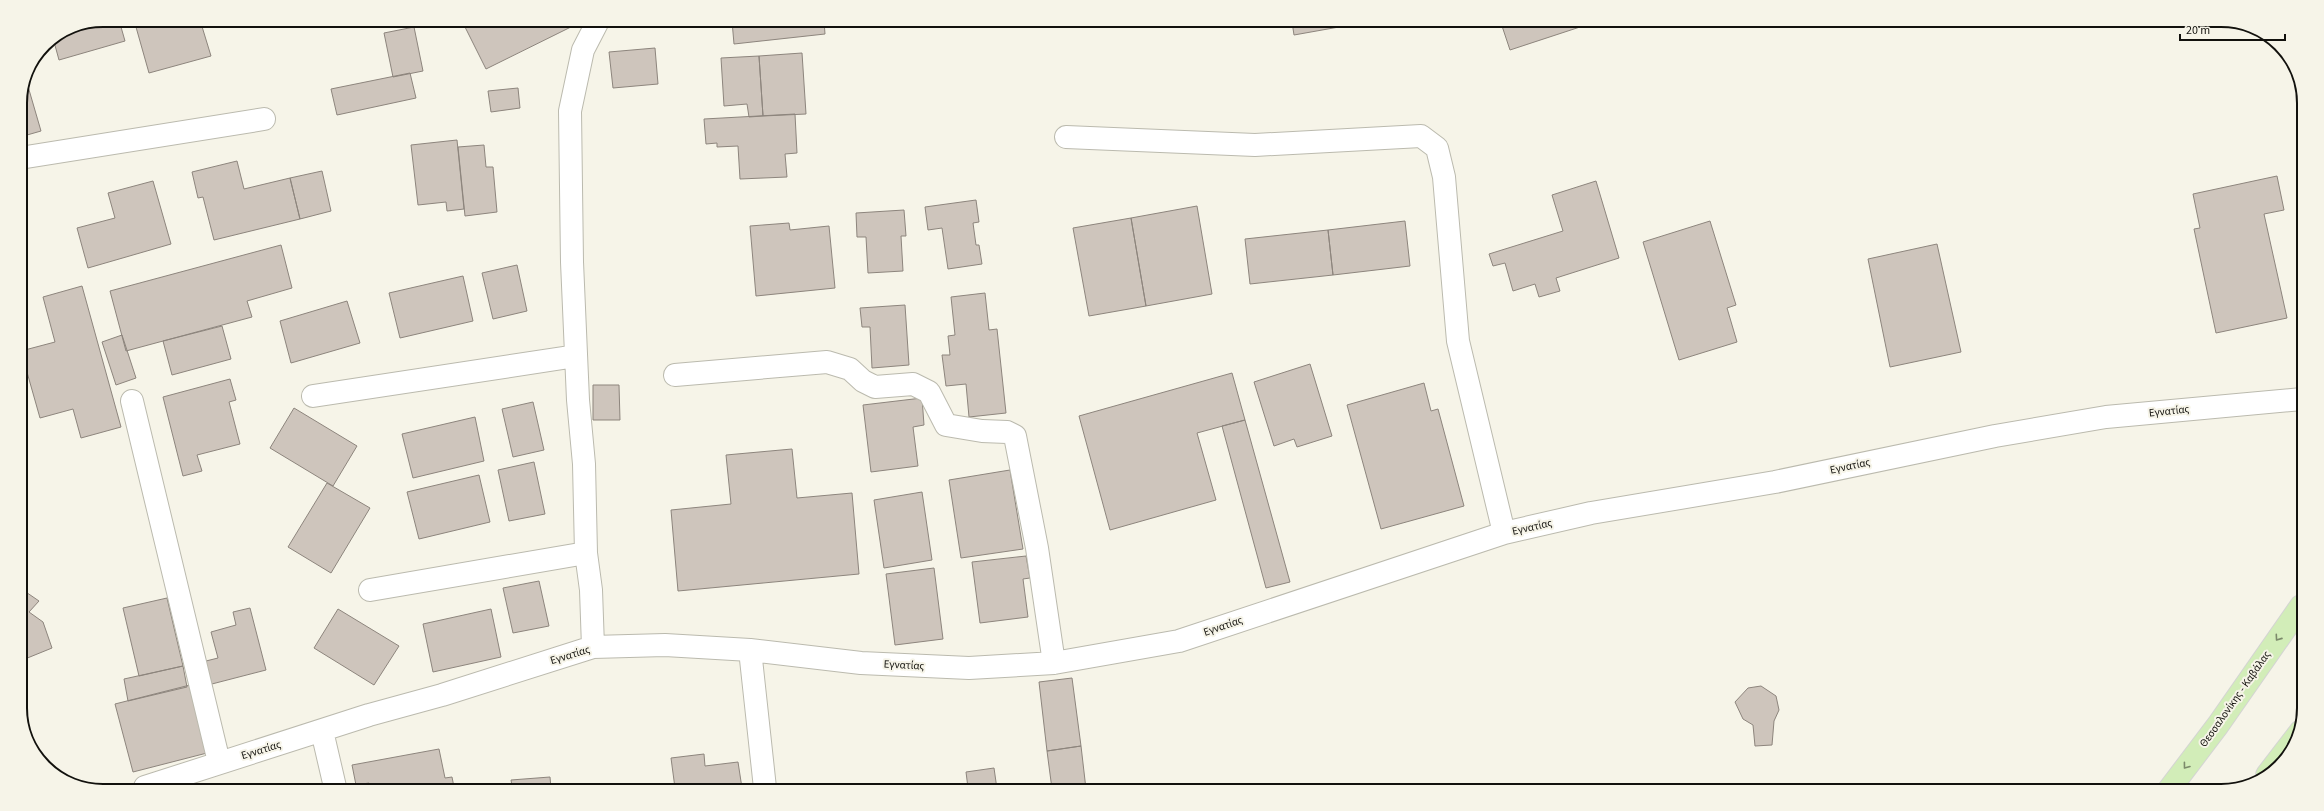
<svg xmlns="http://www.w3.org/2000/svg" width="2324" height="811" font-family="'Source Sans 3',sans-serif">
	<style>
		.building { fill: #cec5bc; stroke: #8d857d }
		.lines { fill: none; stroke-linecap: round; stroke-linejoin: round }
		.minor-casing { stroke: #bbbaae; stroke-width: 24 }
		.major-casing { stroke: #d4d4d3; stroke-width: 24 }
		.minor { stroke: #fff; stroke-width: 22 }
		.major { stroke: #d2edb8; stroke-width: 22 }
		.oneway { stroke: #7c8a6b }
		.labels { text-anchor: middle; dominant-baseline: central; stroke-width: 4; stroke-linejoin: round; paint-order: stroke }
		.street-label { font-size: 11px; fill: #12110d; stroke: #f6f4e8 }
		.rim { fill: none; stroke: #12110d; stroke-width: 2 }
	</style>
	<rect width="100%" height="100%" fill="#f6f4e8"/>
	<!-- building -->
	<path class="building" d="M103 20H119L125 41 59 60 53 38 71 26Z
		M134 20H200L211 56 149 73Z
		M462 21H580L581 22 486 69Z
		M732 21H824L825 34 734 44Z
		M1292 22H1339V27L1294 35Z
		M1501 23H1582L1583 26 1510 50Z
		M414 27 423 71 393 77 384 33Z
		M655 48 658 84 613 88 609 52Z
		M802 53 806 114 763 116 759 56Z
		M759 56 763 116 749 117 747 104 724 106 721 58Z
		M410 73 416 98 337 115 331 89Z
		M25 76 41 131 20 137V98Z
		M518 88 520 108 491 112 488 91Z
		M795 114 797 153 785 154 787 177 740 179 738 146 717 147V143L706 144 704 119Z
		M457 140 464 209 447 211 446 202 418 205 411 145Z
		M484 145 486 167H493L497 212 465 216 458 147Z
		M237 161 244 189 290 178 300 219 214 240 203 197 198 198 192 172Z
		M322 171 331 211 300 219 290 178Z
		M2277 176 2284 210 2264 214 2287 318 2216 333 2194 229 2200 228 2193 194Z
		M153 181 171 244 88 268 77 228 115 218 108 193Z
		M1596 181 1619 258 1556 278 1560 291 1539 297 1535 284 1513 291 1505 263 1493 266 1489 254 1563 231 1552 195Z
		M976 200 979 222 973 223 976 245H979L982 264 948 269 942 228 928 230 925 207Z
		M1197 206 1212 294 1146 306 1131 218Z
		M904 210 906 236H901L903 271 868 273 866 237H857L856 213Z
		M1131 218 1146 306 1089 316 1073 228Z
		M1405 221 1410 266 1333 275 1328 230Z
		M1710 221 1736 305 1727 308 1737 342 1679 360 1643 242Z
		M789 223 790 230 829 226 835 288 756 296 750 226Z
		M1328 230 1333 275 1250 284 1245 239Z
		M1937 244 1961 352 1890 367 1868 259Z
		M281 245 292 288 247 301 252 317 126 351 110 291Z
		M517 265 527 311 493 319 482 273Z
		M463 276 473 321 400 338 389 293Z
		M82 286 121 427 81 438 73 409 40 418 21 351 55 342 43 297Z
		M985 293 989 330 997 329 1006 413 969 417 966 384 946 386 942 355H950L948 336 955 335 951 297Z
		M347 301 360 343 291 363 280 321Z
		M905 305 909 365 872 368 870 327H862L860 308Z
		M222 326 231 359 172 375 163 341Z
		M122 335 136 378 116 385 102 342Z
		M1310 364 1332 436 1297 447 1294 439 1274 446 1254 382Z
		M1232 373 1245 420 1197 433 1216 500 1110 530 1079 416Z
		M230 379 236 400 229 402 240 444 197 455 202 471 183 476 163 397Z
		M1424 383 1431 411 1438 409 1464 506 1381 529 1347 405Z
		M593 385H619L620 420H593Z
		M922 398 924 425 913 427 918 466 871 472 863 405Z
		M533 402 544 450 513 457 502 409Z
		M294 408 357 446 333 486 270 448Z
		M475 417 484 461 413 478 402 434Z
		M1245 420 1290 582 1266 588 1222 426Z
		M792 449 797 498 852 493 859 574 678 591 671 510 731 504 726 455Z
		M534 462 545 514 509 521 498 470Z
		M1010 470 1023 549 961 558 949 480Z
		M479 475 490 522 419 539 407 492Z
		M327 483 370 508 331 573 288 547Z
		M922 492 932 560 884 568 874 500Z
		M1026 556 1030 578 1023 579 1028 617 980 623 972 562Z
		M934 568 943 639 895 645 886 574Z
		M539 581 549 626 513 633 503 588Z
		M20 588 39 601 29 612 43 622 52 648 20 661Z
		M167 598 183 666 139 676 123 608Z
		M250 608 266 670 208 685 202 662 218 658 211 632 236 625 233 612Z
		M338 609 399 646 374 685 314 648Z
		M491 609 501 657 433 672 423 624Z
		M183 666 187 687 128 701 124 679Z
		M1072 678 1081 746 1047 751 1039 682Z
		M190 685 207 753 133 772 115 704Z
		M1761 686 1776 696 1779 710 1774 721 1772 745 1755 746 1753 725 1743 719 1735 702 1748 688Z
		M1081 746 1086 789H1052L1047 751Z
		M439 749 445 778 452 777 454 787H370L369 783 356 785 352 765Z
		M704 754 705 766 738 762 742 788H675L671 758Z
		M994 768 997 789 968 788 966 772Z
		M550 777 551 788H492L512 786 511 780Z"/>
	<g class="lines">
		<!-- minor casing -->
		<g class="minor-casing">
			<path id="minor" d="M1066 137 1255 145 1421 136 1437 148 1444 177 1458 341 1504 533
				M20 158 264 119
				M675 375 827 362 850 369 863 381 875 387 913 384 929 392 946 425 982 431 1007 432 1015 436 1037 548 1054 663
				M313 396 576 356
				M132 401 219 762
				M370 590 586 553
				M593 647 591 590 586 553 584 464 578 400 572 262 570 111 583 50 598 21
				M750 650 765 788
				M322 731 335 787
				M145 787 369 715 442 695 593 647 665 645 750 650 861 663 969 668 1054 663 1179 641 1504 533 1591 513 1775 482 1995 436 2106 417 2302 399"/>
		</g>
		<!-- major casing -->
		<g class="major-casing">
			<path id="major" d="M2267 775 2300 732
				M2168 791 2218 725 2301 606"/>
		</g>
		<!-- minor -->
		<use href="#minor" class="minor"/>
		<!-- major -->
		<use href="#major" class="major"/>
	</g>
	<!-- one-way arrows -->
	<defs><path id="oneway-chevron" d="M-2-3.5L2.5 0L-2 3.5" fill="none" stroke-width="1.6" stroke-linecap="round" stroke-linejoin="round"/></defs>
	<g class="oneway">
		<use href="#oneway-chevron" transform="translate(2278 638) rotate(125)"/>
		<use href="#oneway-chevron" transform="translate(2186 766) rotate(127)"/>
	</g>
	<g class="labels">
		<!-- street labels -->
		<g class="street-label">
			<text transform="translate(2169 411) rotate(-6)">Εγνατίας</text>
			<text transform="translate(1850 466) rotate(-12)">Εγνατίας</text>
			<text transform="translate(1532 527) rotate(-13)">Εγνατίας</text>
			<text transform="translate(1223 626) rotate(-19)">Εγνατίας</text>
			<text transform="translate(570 655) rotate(-17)">Εγνατίας</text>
			<text transform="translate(904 665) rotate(3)">Εγνατίας</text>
			<text transform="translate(2235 699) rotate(-55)">Θεσσαλονίκης - Καβάλας</text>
			<text transform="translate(261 750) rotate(-17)">Εγνατίας</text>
		</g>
	</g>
	<!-- crop -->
	<path d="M0 0H2324V811H0ZM103 27H2221A76 76 0 0 1 2297 103V708A76 76 0 0 1 2221 784H103A76 76 0 0 1 27 708V103A76 76 0 0 1 103 27Z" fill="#f6f4e8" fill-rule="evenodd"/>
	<path class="rim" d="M103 27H2221A76 76 0 0 1 2297 103V708A76 76 0 0 1 2221 784H103A76 76 0 0 1 27 708V103A76 76 0 0 1 103 27Z"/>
	<!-- scale -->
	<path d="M2180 34v6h105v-6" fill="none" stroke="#12110d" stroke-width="2"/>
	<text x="2186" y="34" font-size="12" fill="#12110d" stroke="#f6f4e8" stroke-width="3" paint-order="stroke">20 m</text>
</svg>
